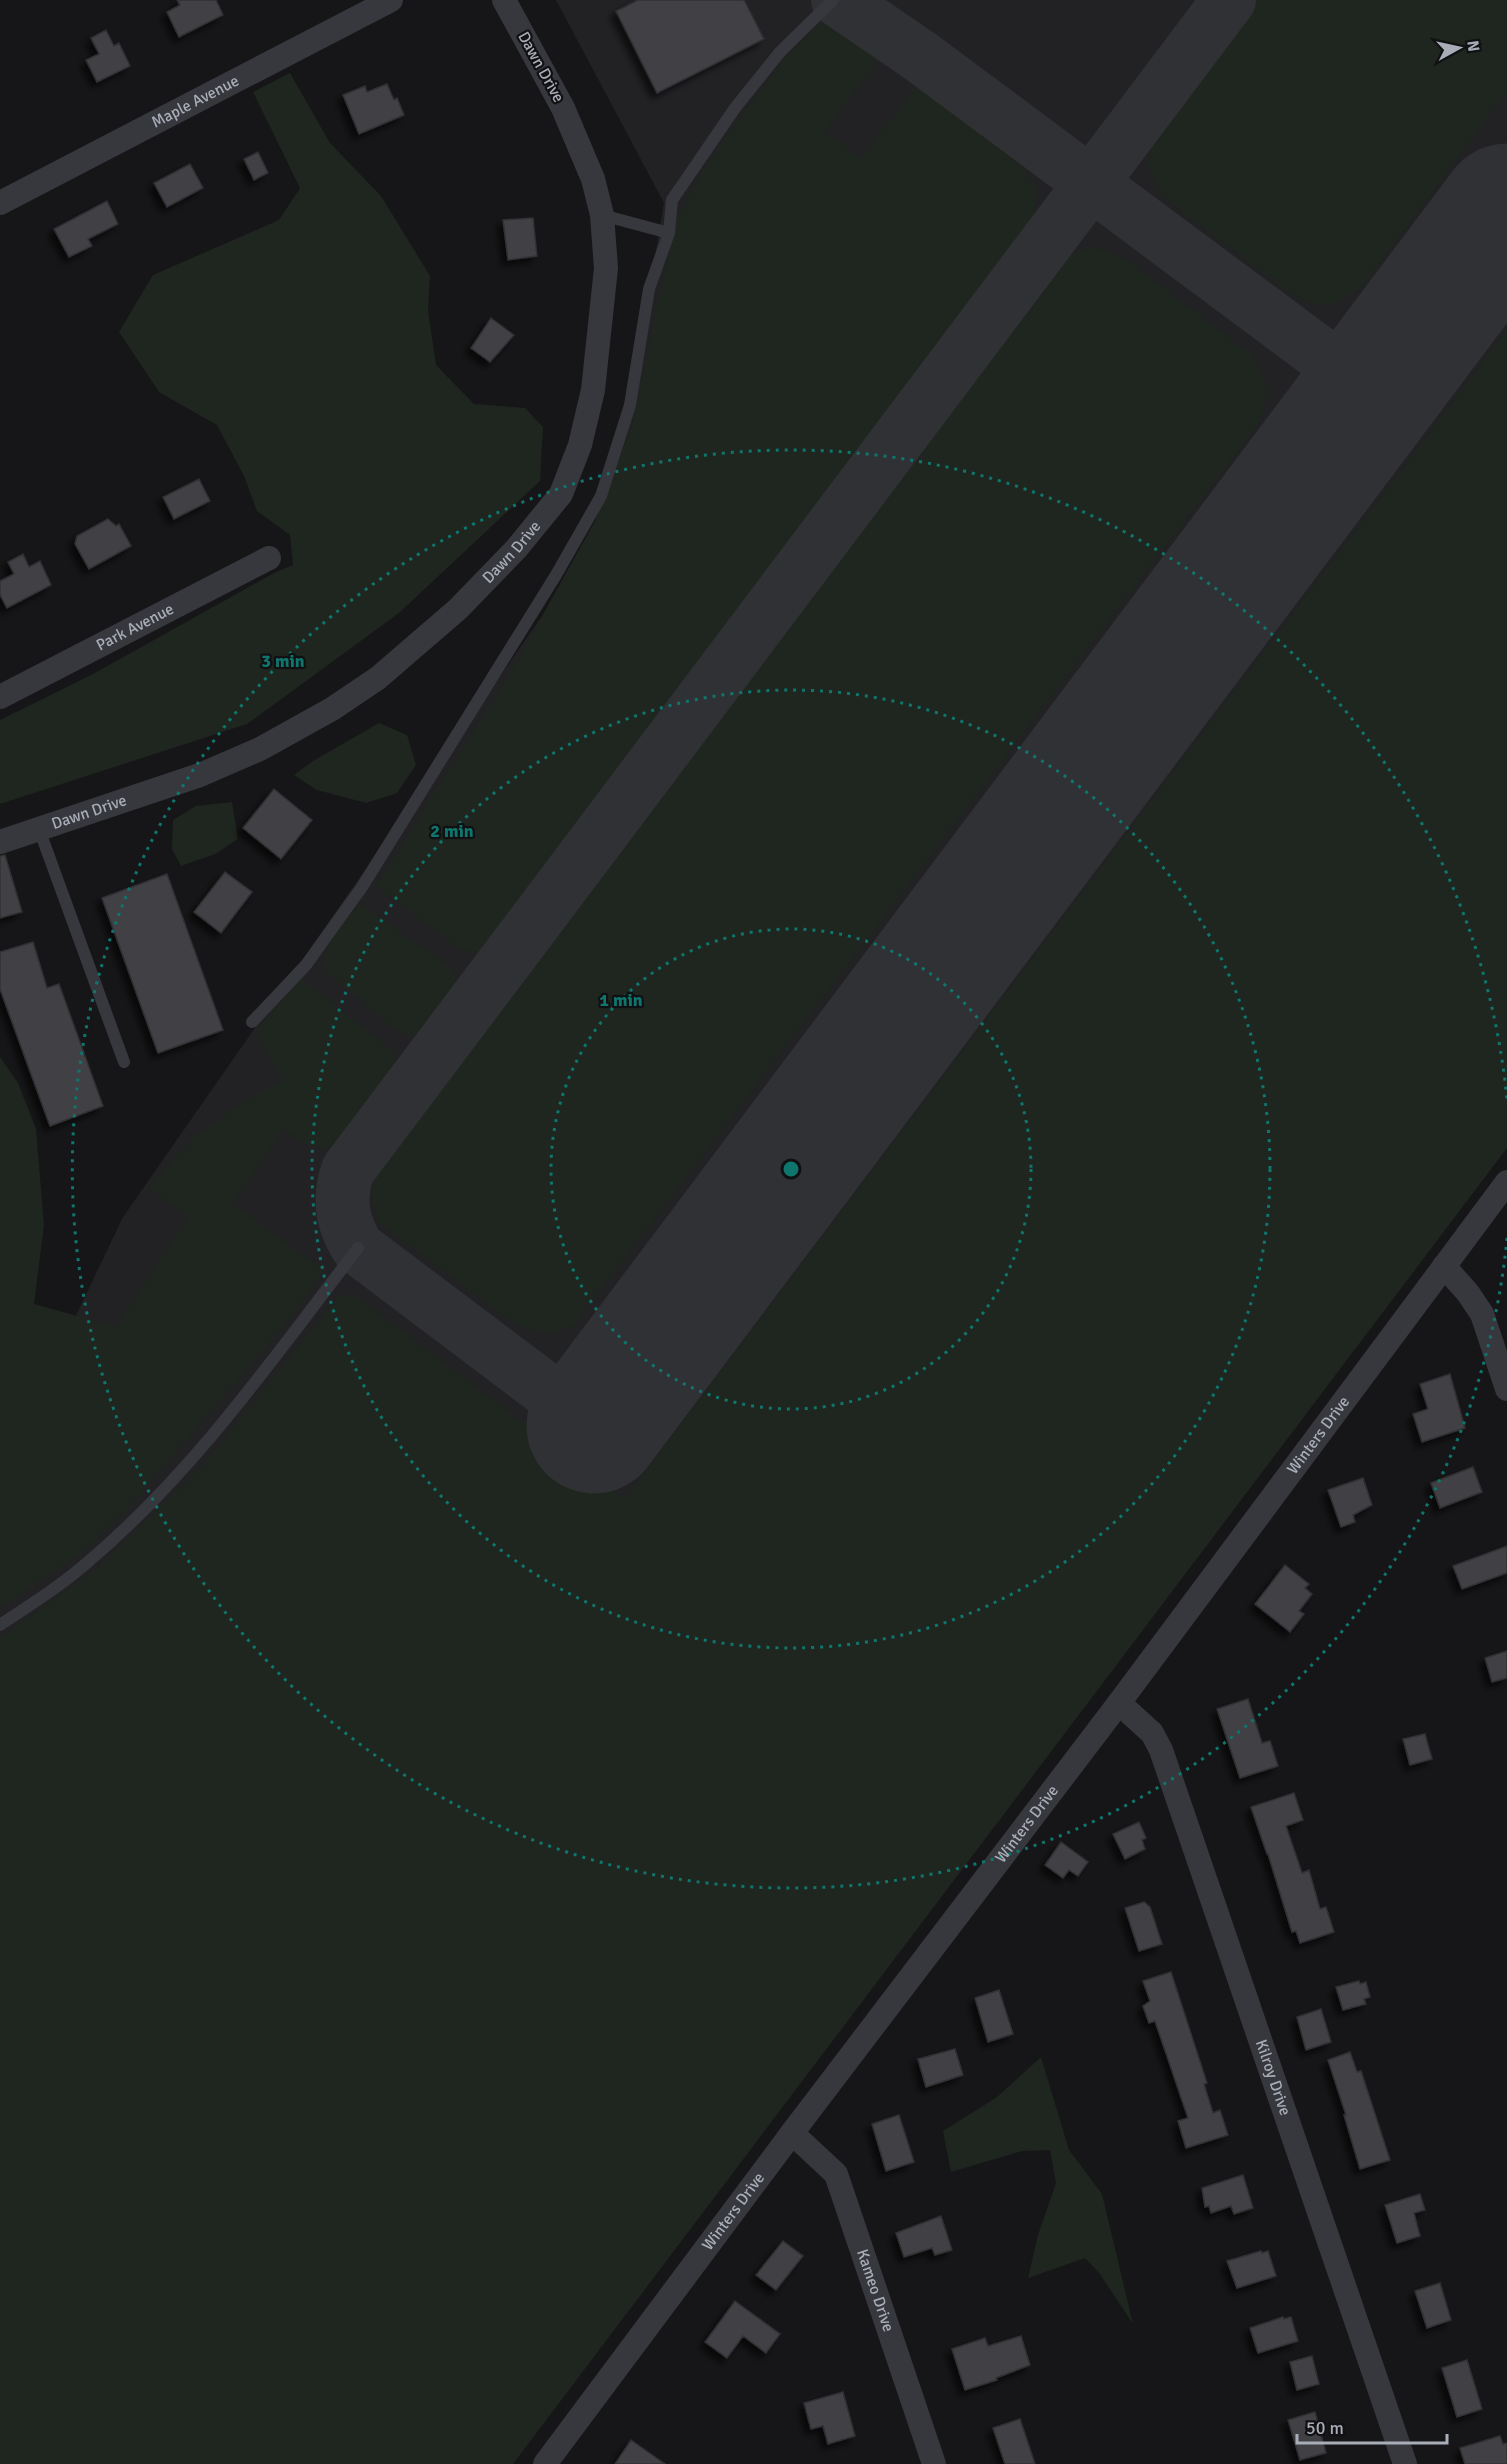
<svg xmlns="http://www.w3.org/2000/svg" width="1507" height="2464" font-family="Signika,sans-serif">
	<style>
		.built { fill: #222225 }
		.green { fill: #1e261f }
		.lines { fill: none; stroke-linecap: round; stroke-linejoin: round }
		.taxiway { stroke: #303135; stroke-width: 54 }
		.runway { stroke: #303135; stroke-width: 135 }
		.building { fill: #404145; stroke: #303034; stroke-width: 1.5; filter: url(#shadow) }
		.lane { stroke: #37383d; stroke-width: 12 }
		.street { stroke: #37383d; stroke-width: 24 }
		.ring { fill: none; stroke: #0f766e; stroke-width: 3; stroke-dasharray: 3 6 }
		.labels { text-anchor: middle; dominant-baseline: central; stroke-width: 4.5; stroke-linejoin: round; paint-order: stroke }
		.street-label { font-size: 16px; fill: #a8adb8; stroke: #111113 }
		.centre { fill: #0f766e; stroke: #111113; stroke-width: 3 }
		.ring-label { font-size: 18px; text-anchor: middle; font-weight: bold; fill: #0f766e; stroke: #111113; stroke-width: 4.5; stroke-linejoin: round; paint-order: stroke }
	</style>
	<defs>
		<filter id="shadow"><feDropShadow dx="-5.5" dy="5.5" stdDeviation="3" flood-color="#0009"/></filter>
	</defs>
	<rect width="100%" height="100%" fill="#161618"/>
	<!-- built -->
	<path class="built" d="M556 0H1507V727L0 2464V1474L123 1217 611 517 664 203Z"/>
	<!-- green -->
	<path class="green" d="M1256 0H1507V92L1361 288 1329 307 1296 298 1162 196 1148 165 1154 133Z
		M824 20 879 60 825 131 861 158 917 86 1021 165 1038 190 1033 226 492 946 473 953 455 945 376 886 511 672 595 521 632 425 676 221 703 169 782 61Z
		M290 73 330 143 381 196 430 276 428 311 436 365 474 404 525 408 543 427 540 481 399 613 247 724 0 804V720L93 674 274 573 293 565 290 535 257 511 244 476 217 425 159 392 119 332 153 275 279 220 300 188 253 92Z
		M1091 247 1123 257 1254 356 1268 391 1259 423 574 1325 549 1335 517 1326 378 1222 371 1194 377 1160 1061 259Z
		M1507 330V1148L513 2464H0V1638L95 1570 201 1468 339 1296 354 1295 624 1499Z
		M379 723 407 735 416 765 397 793 366 803 317 790 294 775 313 761Z
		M232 802 238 839 215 854 181 866 172 849 173 820 196 806Z
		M360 903 450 967C452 971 456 977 456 981 460 1005 431 1027 413 1037L400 1033 325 971C321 943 343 924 360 903Z
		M301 978 391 1049 396 1059 394 1079 344 1144 327 1148 310 1146 283 1129 232 1204 321 1268V1276L280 1331 128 1508 84 1551 0 1608V1057L18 1083 36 1129 44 1225 34 1304 117 1327 188 1217 149 1187 194 1137 243 1102 282 1080 256 1031Z
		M1041 2057 1069 2150 1102 2194 1133 2324 1100 2274 1085 2258 1028 2278 1038 2235 1056 2183 1050 2150 1022 2151 951 2172 943 2131 997 2097Z"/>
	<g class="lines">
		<!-- taxiway -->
		<path class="taxiway" d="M838 0 920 56 1319 353C1340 380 1339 412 1332 443
			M1319 353C1350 366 1387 345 1416 332
			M594 1426 358 1248C342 1223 338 1198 348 1170L1229 0"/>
		<!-- runway -->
		<path class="runway" d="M594 1426 1507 211"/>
	</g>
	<!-- building -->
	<path class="building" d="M177 0H216L223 15 179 37 167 12 180 5Z
		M638 0H744L764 39 657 93 616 11Z
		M106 30 114 46 119 43 130 66 97 82 86 60 99 54 91 38Z
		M387 84 394 100 397 98 404 115 359 134 343 95 365 86 367 92Z
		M258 152 268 173 254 180 244 159Z
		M190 164 203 188 167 207 154 183Z
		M107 201 118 224 88 239 92 246 69 257 54 229Z
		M533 218 537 256 508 260 503 220Z
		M491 318 514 335 490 362 471 348Z
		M199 479 210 501 174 519 163 497Z
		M108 519 116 526 119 524 131 546 89 569 75 544 77 536Z
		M23 554 29 567 40 561 51 585 7 608 0 595V581L14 574 8 562Z
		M274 789 312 820 281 859 243 828Z
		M5 855 22 912 0 918V856Z
		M225 872 252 892 221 933 194 912Z
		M167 874 223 1030 158 1053 102 898Z
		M33 942 47 988 59 984 103 1106 50 1126 0 989V952Z
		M1450 1374 1465 1428 1422 1442 1413 1414 1428 1409 1420 1384Z
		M1473 1467 1482 1492 1440 1508 1431 1483Z
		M1363 1478 1372 1505 1353 1515 1355 1522 1341 1527 1328 1490Z
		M1507 1546V1573L1462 1589 1453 1566Z
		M1285 1565 1309 1584 1305 1588 1312 1594 1299 1611 1304 1614 1290 1632 1255 1604Z
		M1507 1651V1678L1492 1682 1485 1658Z
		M1248 1699 1262 1743 1270 1741 1278 1766 1240 1778 1217 1709Z
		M1425 1734 1432 1759 1410 1765 1403 1739Z
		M1294 1793 1303 1820 1286 1826 1302 1873 1309 1870 1320 1909 1326 1907 1334 1932 1300 1943 1296 1931 1292 1932 1268 1854H1267L1251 1807Z
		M1139 1822 1146 1838 1142 1840 1145 1849 1125 1859 1113 1834Z
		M1061 1842 1088 1862 1078 1876 1069 1870 1063 1878 1045 1865Z
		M1144 1902 1150 1907 1162 1944 1139 1951 1125 1908Z
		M1171 1972 1207 2083 1204 2084 1213 2113 1220 2110 1228 2135 1186 2148 1178 2121 1188 2118 1155 2021 1149 2023 1143 2006 1150 2001 1143 1981Z
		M1359 1981 1360 1984 1366 1982 1370 1997 1364 1999 1366 2004 1343 2010 1336 1987Z
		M999 1990 1013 2034 988 2042 975 1998Z
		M1321 2009 1331 2042 1306 2050 1297 2017Z
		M955 2049 963 2075 926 2087 918 2059Z
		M1350 2052 1357 2072 1361 2071 1390 2160 1360 2169 1344 2115H1346L1328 2060Z
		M899 2115 914 2162 886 2171 872 2124Z
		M1243 2175 1253 2208 1234 2214 1231 2206 1211 2213 1209 2206 1205 2207 1202 2188Z
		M1420 2194 1425 2210 1414 2213 1420 2236 1397 2243 1385 2205Z
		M941 2216 952 2250 935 2255 932 2248 904 2257 896 2233Z
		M783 2241 803 2256 776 2290 756 2275Z
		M1261 2251 1262 2253 1268 2251 1276 2276 1237 2288 1227 2261Z
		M1440 2283 1451 2320 1427 2328 1415 2291Z
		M735 2301 780 2334 766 2353 743 2336 727 2358 705 2342Z
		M1283 2317 1284 2319 1291 2317 1298 2341 1258 2353 1250 2328Z
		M1021 2336 1030 2365 996 2378 997 2380 965 2390 952 2349 985 2338 988 2346Z
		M1312 2356 1319 2384 1297 2390 1290 2362Z
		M1467 2360 1482 2409 1457 2417 1442 2368Z
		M843 2392 855 2436 828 2444 823 2426 811 2429 804 2403Z
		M1315 2412 1326 2453 1300 2460 1288 2420Z
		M1020 2419 1035 2464H1005L993 2428Z
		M1500 2436 1503 2444 1507 2443V2464H1465L1460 2448Z
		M631 2440 665 2464H615Z"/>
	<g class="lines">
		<!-- lane -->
		<path class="lane" d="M602 215 669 233
			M39 829 124 1062
			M252 1022 306 965 362 887 556 575 601 496 630 405 649 289 669 233 672 200 735 108 780 52 833 0
			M0 1625C30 1605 62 1585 89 1561 194 1472 274 1357 358 1248"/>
		<!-- street -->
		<g class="street">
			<path id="s1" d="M0 203 391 0"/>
			<path id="s2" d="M0 697 269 558"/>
			<path id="s3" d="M0 842 200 775 260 749 332 709 378 678 458 609 517 548 561 494 580 445 593 390 606 268 602 215 593 179 563 108 504 0"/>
			<path d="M1444 1266 1468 1293 1482 1314 1507 1389"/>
			<path id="s4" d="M1119 1703 1152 1733 1161 1750 1405 2464"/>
			<path id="s5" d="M792 2133 836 2174 934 2464"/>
			<path id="s6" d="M545 2464 792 2133 1119 1703 1507 1182"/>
		</g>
	</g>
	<!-- distance rings -->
	<g class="ring">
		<circle cx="791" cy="1169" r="240"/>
		<circle cx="791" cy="1169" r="479"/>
		<path d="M1507 1238A719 719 0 1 1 1507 1100"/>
	</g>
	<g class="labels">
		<!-- street labels -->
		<g class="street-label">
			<text transform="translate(541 67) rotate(61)">Dawn Drive</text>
			<text stroke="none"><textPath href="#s1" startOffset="220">Maple Avenue</textPath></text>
			<text stroke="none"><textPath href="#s3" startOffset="598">Dawn Drive</textPath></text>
			<text stroke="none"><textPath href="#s2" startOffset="152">Park Avenue</textPath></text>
			<text stroke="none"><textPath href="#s3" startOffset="94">Dawn Drive</textPath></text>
			<text stroke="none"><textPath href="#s6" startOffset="1287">Winters Drive</textPath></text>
			<text stroke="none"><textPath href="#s6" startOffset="801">Winters Drive</textPath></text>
			<text stroke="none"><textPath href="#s4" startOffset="410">Kilroy Drive</textPath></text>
			<text stroke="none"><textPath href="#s6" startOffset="315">Winters Drive</textPath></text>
			<text stroke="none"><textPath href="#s5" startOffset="183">Kameo Drive</textPath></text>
		</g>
	</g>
	<circle cx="791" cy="1169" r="9" class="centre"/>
	<g class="ring-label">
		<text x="283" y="667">3 min</text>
		<text x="452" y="837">2 min</text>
		<text x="621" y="1006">1 min</text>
	</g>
	<!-- north arrow -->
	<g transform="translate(1459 48) rotate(82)" stroke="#111113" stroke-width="4.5" paint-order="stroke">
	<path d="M0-4.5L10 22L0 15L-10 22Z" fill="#a8adb8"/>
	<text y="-9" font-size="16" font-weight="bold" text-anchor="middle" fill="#a8adb8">N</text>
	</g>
	<!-- scale -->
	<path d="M1297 2434v9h150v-9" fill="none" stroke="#a8adb8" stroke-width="3"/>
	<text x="1306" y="2434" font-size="18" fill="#a8adb8" stroke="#111113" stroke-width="4.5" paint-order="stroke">50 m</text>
</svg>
